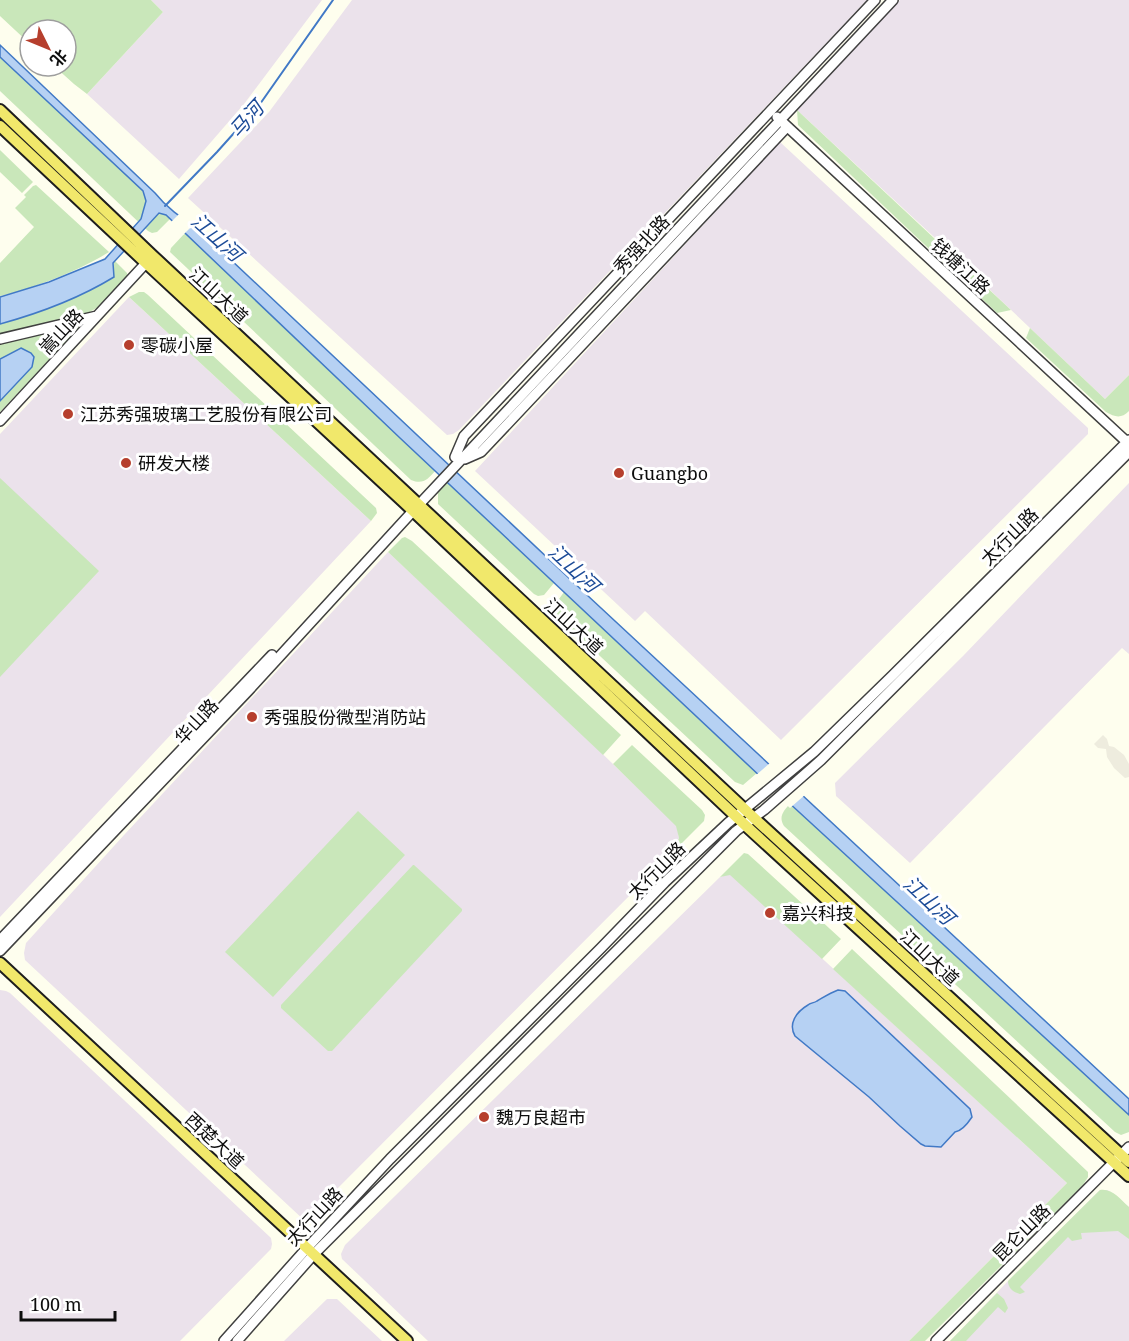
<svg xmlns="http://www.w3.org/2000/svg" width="1129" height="1341" font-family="'Noto Serif','Noto Sans SC',serif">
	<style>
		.industrial { fill: #ebe2eb }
		.green { fill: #c9e7ba }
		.plaza { fill: #eeecde }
		.water { fill: #b6d1f3; stroke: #4179c6; stroke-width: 1.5 }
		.pier { fill: #fefeee }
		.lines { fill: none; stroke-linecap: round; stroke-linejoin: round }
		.stream { stroke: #4179c6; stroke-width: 2 }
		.minor-casing { stroke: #404040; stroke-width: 12 }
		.major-casing { stroke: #1e1e1e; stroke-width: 14 }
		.minor { stroke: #fff; stroke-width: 9 }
		.major { stroke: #f1e86b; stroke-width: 10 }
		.poi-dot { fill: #b63f2d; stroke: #fff; stroke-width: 2 }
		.labels { text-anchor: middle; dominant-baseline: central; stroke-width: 6; stroke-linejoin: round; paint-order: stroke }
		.street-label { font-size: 18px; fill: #0d0d0d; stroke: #fff }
		.poi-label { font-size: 18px; fill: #0d0d0d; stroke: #fff; text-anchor: start }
		.water-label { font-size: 20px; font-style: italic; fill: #1d4c98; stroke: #fff }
	</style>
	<rect width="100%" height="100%" fill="#fefeee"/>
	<!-- industrial -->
	<path class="industrial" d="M151 0H322L244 104 179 179 87 94 163 12Z
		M352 0H867L459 430 453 434 447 435 188 198 269 112Z
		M900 0H1129V375L1105 399 933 236 797 110Z
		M780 142 1088 428V434L781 740 645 611 635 621 475 471Z
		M129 297 371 521 0 917V434Z
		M1129 483V654L1122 648 910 863 836 796 835 783 963 656Z
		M388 552 550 703 677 826 679 838 673 852 305 1221 25 960 24 953 26 943 124 835Z
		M730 874 1067 1183 909 1341H428L342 1259 341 1254 345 1245 545 1049 720 877Z
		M0 990 6 991 10 993 271 1238 272 1244 271 1249 180 1341H0Z
		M1100 1190H1107L1111 1192 1129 1207V1341H950L1008 1281Z
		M327 1299H337L382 1341H284Z"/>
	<!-- green -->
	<path class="green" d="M0 0H151L163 12 87 94 74 84 54 66H66V30H30V44L0 16Z
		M0 57 144 191 170 219 157 232 152 233 148 231 0 91Z
		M797 110 1011 310 997 313 798 125Z
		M0 150 33 182 22 193 0 172Z
		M36 185 109 252C78 271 35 288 0 296V263L34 227 15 208 26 197 24 195 33 186Z
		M185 233 435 471C428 479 423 485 411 480L170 252 171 248Z
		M115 261 127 273 128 278 103 304 88 313 0 336V324C40 313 78 299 114 277L113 263Z
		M139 292H144L148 295 376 508 377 513 371 521 129 297Z
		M80 327 0 412V343Z
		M1030 328 1105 399 1129 375V411C1121 419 1115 417 1106 412L1026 338Z
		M0 478 99 571 0 677Z
		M446 481 554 583 544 595 538 596 534 594 438 504V493Z
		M405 537 412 541 621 735 603 755 388 552 402 538Z
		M564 592 757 773 743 785 735 782 556 615 554 606Z
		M632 745 702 810 705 815 704 821 673 852 679 838 676 826 613 764Z
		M790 804 1129 1115V1132L1121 1135 1115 1132 784 826C778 817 784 810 790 804Z
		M358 811 405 855 273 997 225 952Z
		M744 853 748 854 841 939 822 959 730 875 720 877Z
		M413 865H414L462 909V911L332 1051H328L281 1008V1005Z
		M852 949 1088 1172V1177L1083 1185 925 1341H909L1067 1183 833 969Z
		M1100 1190C1112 1188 1120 1199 1129 1207V1239L1118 1231 1081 1233 1082 1239 1072 1241 1068 1237 1020 1287 1025 1292 1020 1294C1013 1292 1008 1288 1008 1281Z
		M997 1293 1004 1299 1008 1308 1005 1313 998 1307 966 1341H950Z"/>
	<!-- plaza -->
	<path class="plaza" d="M1103 735 1107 739 1109 746 1114 747 1124 755 1129 764V777L1125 778 1114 768 1107 757 1106 749 1098 748 1094 744Z"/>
	<!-- water -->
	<path class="water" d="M0 45 155 193C167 208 180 217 196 227L587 595 1129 1099V1115L763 779 400 438 166 215 159 213 113 263 114 277C78 299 40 313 0 324V297L49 282 105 259 141 219 146 201 143 191 0 57Z
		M21 348 31 353 34 357 32 367 0 401V359Z
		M838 990 845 991 970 1109 972 1117C968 1123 962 1131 955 1132L941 1147 925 1146 921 1144 900 1126 869 1097 795 1036C788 1024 796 1012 808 1005 810 1003 814 1003 817 1001 824 997 830 993 838 990Z"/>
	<!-- pier -->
	<path class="pier" d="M180 213 195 223 183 235 170 223Z
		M771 762 806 794 790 808 755 776Z"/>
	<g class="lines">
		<!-- stream -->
		<path class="stream" d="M165 206 217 152 260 104 333 0"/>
		<!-- minor casing -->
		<g class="minor-casing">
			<path id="minor" d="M777 117 1129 444
				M0 339 97 316
				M0 421 146 263
				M455 457 464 436 875 0
				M465 459 481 452 787 127
				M0 940 272 655
				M0 951 248 691 413 511 893 0
				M224 1341 307 1248 390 1159 601 948 665 882 728 823 814 752 892 676 1129 440
				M237 1341 314 1254 736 831 764 810 821 760 1129 452
				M936 1341 1129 1147"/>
		</g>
		<!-- major casing -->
		<g class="major-casing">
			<path id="major" d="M0 110 153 256 754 818 1129 1162
				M0 126 146 263 409 507 745 825 1129 1176
				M0 963 407 1341"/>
		</g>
		<!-- minor -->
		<use href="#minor" class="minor"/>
		<!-- major -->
		<use href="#major" class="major"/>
	</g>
	<!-- markers -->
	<g class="poi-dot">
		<circle cx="129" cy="345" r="6"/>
		<circle cx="68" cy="414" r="6"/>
		<circle cx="126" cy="463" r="6"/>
		<circle cx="619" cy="473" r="6"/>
		<circle cx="252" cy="717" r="6"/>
		<circle cx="770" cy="913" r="6"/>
		<circle cx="484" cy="1117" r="6"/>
	</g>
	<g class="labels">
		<!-- street labels -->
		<g class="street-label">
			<text transform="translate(641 244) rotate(-47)">秀强北路</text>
			<text transform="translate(961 266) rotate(43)">钱塘江路</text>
			<text transform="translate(219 295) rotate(43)">江山大道</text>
			<text transform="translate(61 331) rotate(-47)">嵩山路</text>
			<text transform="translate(1009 536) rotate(-45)">太行山路</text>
			<text transform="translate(574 626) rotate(43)">江山大道</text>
			<text transform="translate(196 721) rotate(-47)">华山路</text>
			<text transform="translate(656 870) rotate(-45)">太行山路</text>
			<text transform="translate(930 957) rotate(43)">江山大道</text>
			<text transform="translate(215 1140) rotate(43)">西楚大道</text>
			<text transform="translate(314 1216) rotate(-47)">太行山路</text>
			<text transform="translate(1021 1232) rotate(-45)">昆仑山路</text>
		</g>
		<!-- poi labels -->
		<g class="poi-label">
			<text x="141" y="345">零碳小屋</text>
			<text x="80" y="414">江苏秀强玻璃工艺股份有限公司</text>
			<text x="138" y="463">研发大楼</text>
			<text x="631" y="473">Guangbo</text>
			<text x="264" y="717">秀强股份微型消防站</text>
			<text x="782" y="913">嘉兴科技</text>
			<text x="496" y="1117">魏万良超市</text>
		</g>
		<!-- water labels -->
		<g class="water-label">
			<text transform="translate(246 119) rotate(-48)">马河</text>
			<text transform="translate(217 237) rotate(42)">江山河</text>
			<text transform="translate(574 568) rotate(43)">江山河</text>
			<text transform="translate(929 900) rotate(43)">江山河</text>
		</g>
	</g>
	<!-- north arrow -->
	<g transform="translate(48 48) rotate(133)"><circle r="28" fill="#ffffff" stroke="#9e9e9e" stroke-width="1.5"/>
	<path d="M0-4.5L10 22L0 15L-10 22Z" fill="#b63f2d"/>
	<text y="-9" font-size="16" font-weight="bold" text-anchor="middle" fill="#0d0d0d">北</text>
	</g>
	<!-- scale -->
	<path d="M21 1311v9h94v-9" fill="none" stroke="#0d0d0d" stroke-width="3"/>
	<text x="30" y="1311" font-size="18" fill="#0d0d0d" stroke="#ffffff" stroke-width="4.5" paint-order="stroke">100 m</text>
</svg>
